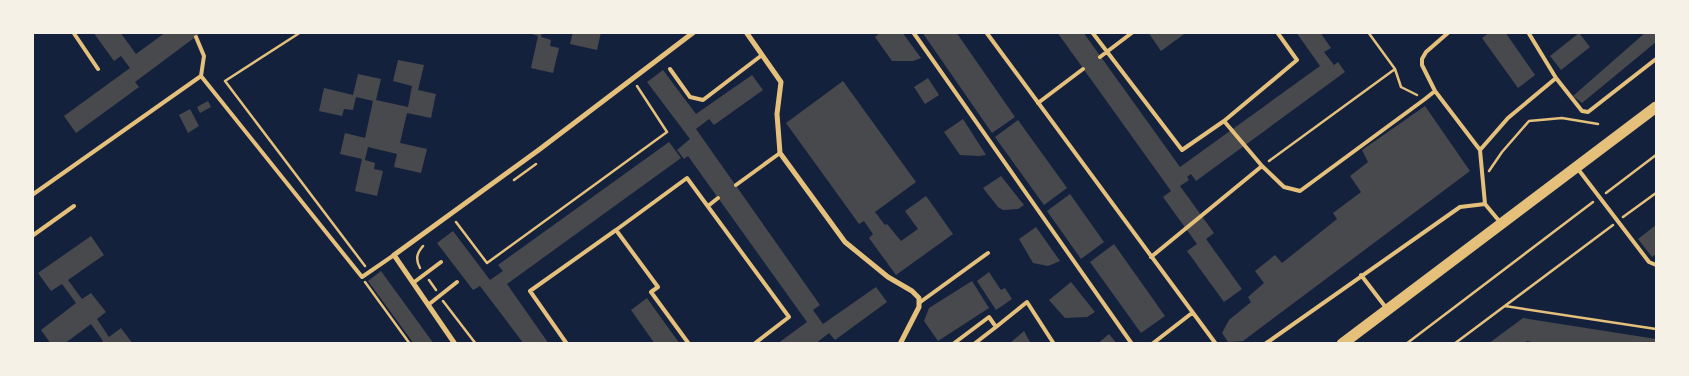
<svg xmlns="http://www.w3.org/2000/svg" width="1689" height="376" font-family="'IBM Plex Sans',sans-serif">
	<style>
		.building { fill: #48494c }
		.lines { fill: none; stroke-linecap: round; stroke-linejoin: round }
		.path { stroke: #e5c07b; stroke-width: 2.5 }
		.service { stroke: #e5c07b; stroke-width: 4 }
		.minor { stroke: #e5c07b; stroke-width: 5 }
		.primary { stroke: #e5c07b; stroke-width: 11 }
	</style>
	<rect width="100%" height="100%" fill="#14213d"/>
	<!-- building -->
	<path class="building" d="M93 32H120L136 54 166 32H202L135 82 139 87 76 133 64 116 130 68 121 56 114 61Z
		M525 32H542L541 37 551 40 550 46 559 48 553 73 531 68 538 36Z
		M573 32H601L597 50 570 44Z
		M881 32H902L921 58 913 61H892L875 37Z
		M922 32H956L1015 117 992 133Z
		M1057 32H1083L1180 167 1320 66 1296 32H1320L1331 48 1324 52 1334 65 1338 62 1345 72 1196 181 1191 174 1187 177 1189 180 1180 186 1214 233 1206 239 1242 289 1224 302 1187 251 1197 244 1163 197 1171 191Z
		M1148 32H1187L1161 51Z
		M1490 32H1505L1535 75 1518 88 1482 38Z
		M1646 32H1656V42L1582 103 1573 96Z
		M1579 33 1590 47 1561 70 1550 56Z
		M398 60 424 65 418 90 436 94 431 118 407 113 400 143 427 149 421 173 394 167 397 154 368 147 365 160 375 163 374 169 383 171 377 196 355 191 362 159 340 154 345 133 365 138 373 101 356 97 353 110 344 109 342 116 319 111 324 88 353 95 358 74 381 79 376 100 408 107 412 86 393 81Z
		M663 70 696 114 752 75 763 90 714 125 709 119 696 129 820 305 813 310 823 324 876 287 887 302 835 340 829 333 815 344H777L807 322 688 156 684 159 677 150 690 139 647 82Z
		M928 78 939 95 925 104 914 87Z
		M843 81 916 182 875 212 885 225 887 224 901 241 918 229 905 211 926 196 953 234 896 275 869 238 873 234 864 221 859 224 786 123Z
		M208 101 211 107 200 113 197 107Z
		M1425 106 1470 171 1243 341 1228 342 1222 333 1229 320 1251 302 1248 297 1264 283 1255 271 1275 255 1282 263 1337 219 1333 213 1361 192 1350 176 1368 162 1362 150Z
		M190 109 199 126 188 133 179 115Z
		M963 119 986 155 979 156 960 155 944 132Z
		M1018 120 1067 188 1044 205 995 137Z
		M669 142 681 158 507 284 549 344H524L480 286 473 290 437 243 453 231 490 280 503 271 498 265Z
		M1001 176 1024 205 1018 209 1003 210 998 207 983 188Z
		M1070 194 1104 242 1081 259 1047 211Z
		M1656 225V254L1652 257 1638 239Z
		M1036 227 1060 261 1048 266 1033 263 1019 239Z
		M91 236 104 255 68 280 82 299 91 293 106 312 97 319 109 337 121 328 133 344H100L103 341 91 324 64 344H51L41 330 76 303 62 284 51 291 38 273Z
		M1114 244 1165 316 1141 333 1090 262Z
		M381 271 434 344H414L368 281Z
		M989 272 1001 290 1005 288 1012 299 996 310 977 281Z
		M972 281 989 308 938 341 924 321 929 308Z
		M1071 282 1095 312 1087 317 1065 318 1049 300Z
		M647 298 654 308 680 344H655L631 310Z
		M1523 318 1656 339V344H1541L1527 341 1523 344H1488Z
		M1024 331 1031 344H1009Z
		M1109 334 1117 344H1097Z"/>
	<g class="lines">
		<!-- path -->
		<path class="path" d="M301 32 225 81 365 266
			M1368 32 1395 69 1401 87 1417 95
			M1269 161 1395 69
			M1489 171 1502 152 1529 121 1562 118 1598 124
			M514 180 536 164
			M1606 193 1656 155
			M1623 217 1656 193
			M456 222 487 263 667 132 637 86
			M420 268C415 259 417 253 423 246
			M429 280 436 290
			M365 282 410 344
			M443 301 476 344
			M1505 306 1656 329
			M1406 344 1593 202
			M1454 344 1613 225"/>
		<!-- service -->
		<path class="service" d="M73 32 98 69
			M913 32 1132 344
			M986 32 1216 344
			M1092 32 1182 150 1224 121
			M1277 32 1297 60 1224 121 1262 166 1284 187 1300 191 1425 99 1435 91
			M1449 32 1426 52 1422 59V65L1435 91 1480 150 1485 204 1500 222
			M1528 32 1556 78 1582 111 1588 112 1656 59
			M196 37 204 56 201 76 362 277 394 255
			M1100 57 1133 32
			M670 69 690 97 703 100 762 55
			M1038 103 1083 69
			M1480 150 1508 118 1556 78
			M1578 169 1649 262 1656 265
			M736 185 780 153
			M32 195 201 76
			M708 206 718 198
			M32 236 74 206
			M1151 257 1262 166
			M1361 275 1387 309
			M413 283 441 262
			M919 303 988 253
			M428 305 457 282
			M567 344 530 291 616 230
			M689 344 651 292 658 287 616 230 687 178 789 317 754 344
			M953 344 989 317 996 327 1027 302 1054 344
			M974 344 996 327
			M1152 344 1192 313
			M1265 344 1460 207 1485 204"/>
		<!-- minor -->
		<path class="minor" d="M746 32 781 82 777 114 780 153 845 242 888 277 912 291 919 298V307L900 344
			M455 344 394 255 540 149 694 32"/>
		<!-- primary -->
		<path class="primary" d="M1342 344 1656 107"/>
	</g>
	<!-- border -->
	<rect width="1689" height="376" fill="none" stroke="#f6f1e7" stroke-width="68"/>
</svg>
